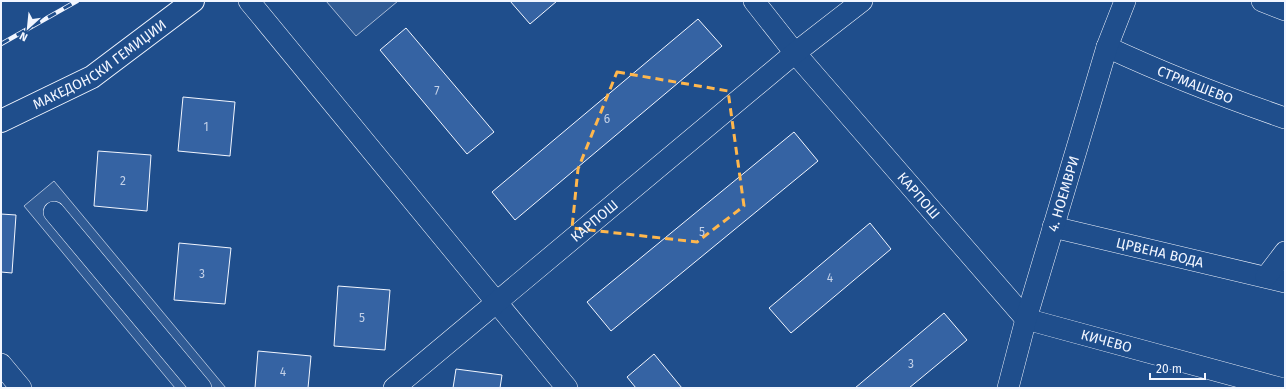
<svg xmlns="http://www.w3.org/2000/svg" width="1286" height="389" font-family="'Fira Sans',sans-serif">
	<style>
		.built { fill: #305b95; stroke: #a8bbd7 }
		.building { fill: #3563a3; stroke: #f2f6ff }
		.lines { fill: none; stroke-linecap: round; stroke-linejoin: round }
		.minor-casing { stroke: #f2f6ff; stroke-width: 22 }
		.major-casing { stroke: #f2f6ff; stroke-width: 24 }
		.minor { stroke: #1f4e8c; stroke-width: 21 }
		.major { stroke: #1f4e8c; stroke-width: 22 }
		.rail-casing { stroke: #f2f6ff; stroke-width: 4.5 }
		.rail { stroke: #1f4e8c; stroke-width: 3; stroke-dasharray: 9; stroke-linecap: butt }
		.marked { fill: none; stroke: #ffb74d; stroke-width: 3; stroke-dasharray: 8 5; stroke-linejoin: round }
		.labels { text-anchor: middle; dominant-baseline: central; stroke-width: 3; stroke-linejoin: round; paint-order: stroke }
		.number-label { font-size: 12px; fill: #c3d1e8 }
		.street-label { font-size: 14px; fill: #f2f6ff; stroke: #1f4e8c }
	</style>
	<rect width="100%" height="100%" fill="#1f4e8c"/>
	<!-- built -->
	<path class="built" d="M326 1H398L356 36Z
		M54 181 226 388H175L24 206Z"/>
	<!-- building -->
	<path class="building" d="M510 1H557L530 24Z
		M698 19 722 46 515 220 492 192Z
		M406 28 494 132 467 154 380 50Z
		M183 97 235 102 230 156 178 151Z
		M794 132 818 161 611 331 587 302Z
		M98 151 151 155 147 211 94 206Z
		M1 214 16 215 12 273 1 272Z
		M870 223 891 249 791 333 769 308Z
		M179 243 231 248 225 304 174 300Z
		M338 286 390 290 385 350 334 346Z
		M944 313 967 340 909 388H855Z
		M258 351 311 356 308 388H255Z
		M654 354 682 388H636L627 377Z
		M456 369 502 375 500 388H453Z"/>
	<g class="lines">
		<!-- minor casing -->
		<g class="minor-casing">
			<g id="minor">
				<path d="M249 1 567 388"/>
				<path id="s1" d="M754 1 795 53 1026 319 1280 388"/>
				<path d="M1262 1 1285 10"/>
				<path id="s2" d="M1107 47C1165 74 1224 97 1285 118"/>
				<path d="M54 212 201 388"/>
				<path id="s3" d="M1053 227 1285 282"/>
				<path d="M1266 277 1285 252"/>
				<path d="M1 364 21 388"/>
				<path id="s4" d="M394 388 795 53 862 1"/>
				<path id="s5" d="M1008 388 1026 319 1107 47 1125 1"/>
			</g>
		</g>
		<!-- major casing -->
		<g class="major-casing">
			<g id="major">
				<path id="s6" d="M1 121 92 77 193 1"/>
			</g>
		</g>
		<!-- minor -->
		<use href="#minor" class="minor"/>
		<!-- major -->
		<use href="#major" class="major"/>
		<!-- rail casing -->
		<g class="rail-casing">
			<path id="rail" d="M1 44 77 1"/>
		</g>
		<!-- rail -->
		<use href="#rail" class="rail"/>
	</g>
	<!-- marked area -->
	<path class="marked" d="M617 72 728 91 744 206 697 242 572 228 578 169Z"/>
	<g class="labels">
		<!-- number labels -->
		<g class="number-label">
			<text x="437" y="91">7</text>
			<text x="607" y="119">6</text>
			<text x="206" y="127">1</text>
			<text x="123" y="181">2</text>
			<text x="702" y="232">5</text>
			<text x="202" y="274">3</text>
			<text x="830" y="278">4</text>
			<text x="362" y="318">5</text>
			<text x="911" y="364">3</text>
			<text x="283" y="372">4</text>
		</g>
		<!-- street labels -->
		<g class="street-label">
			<text stroke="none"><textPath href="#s6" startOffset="114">МАКЕДОНСКИ ГЕМИЏИИ</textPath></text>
			<text stroke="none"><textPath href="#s2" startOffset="96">СТРМАШЕВО</textPath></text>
			<text stroke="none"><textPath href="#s5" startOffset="202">4. НОЕМВРИ</textPath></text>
			<text stroke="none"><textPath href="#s1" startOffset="255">КАРПОШ</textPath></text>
			<text stroke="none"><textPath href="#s4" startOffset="261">КАРПОШ</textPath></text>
			<text stroke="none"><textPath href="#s3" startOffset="110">ЦРВЕНА ВОДА</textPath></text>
			<text stroke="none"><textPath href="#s1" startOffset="502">КИЧЕВО</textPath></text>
		</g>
	</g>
	<!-- border -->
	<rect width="1286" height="389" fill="none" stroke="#f2f6ff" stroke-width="4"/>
	<!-- north arrow -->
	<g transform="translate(28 28) rotate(207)" stroke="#1f4e8c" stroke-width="3" paint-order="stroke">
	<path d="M0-3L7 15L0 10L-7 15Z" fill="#f2f6ff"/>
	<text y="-6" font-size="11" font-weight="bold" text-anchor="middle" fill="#f2f6ff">N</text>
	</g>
	<!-- scale -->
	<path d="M1150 373v6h55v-6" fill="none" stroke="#f2f6ff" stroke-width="2"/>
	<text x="1156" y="373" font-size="12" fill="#f2f6ff" stroke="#1f4e8c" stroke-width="3" paint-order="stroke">20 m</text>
</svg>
